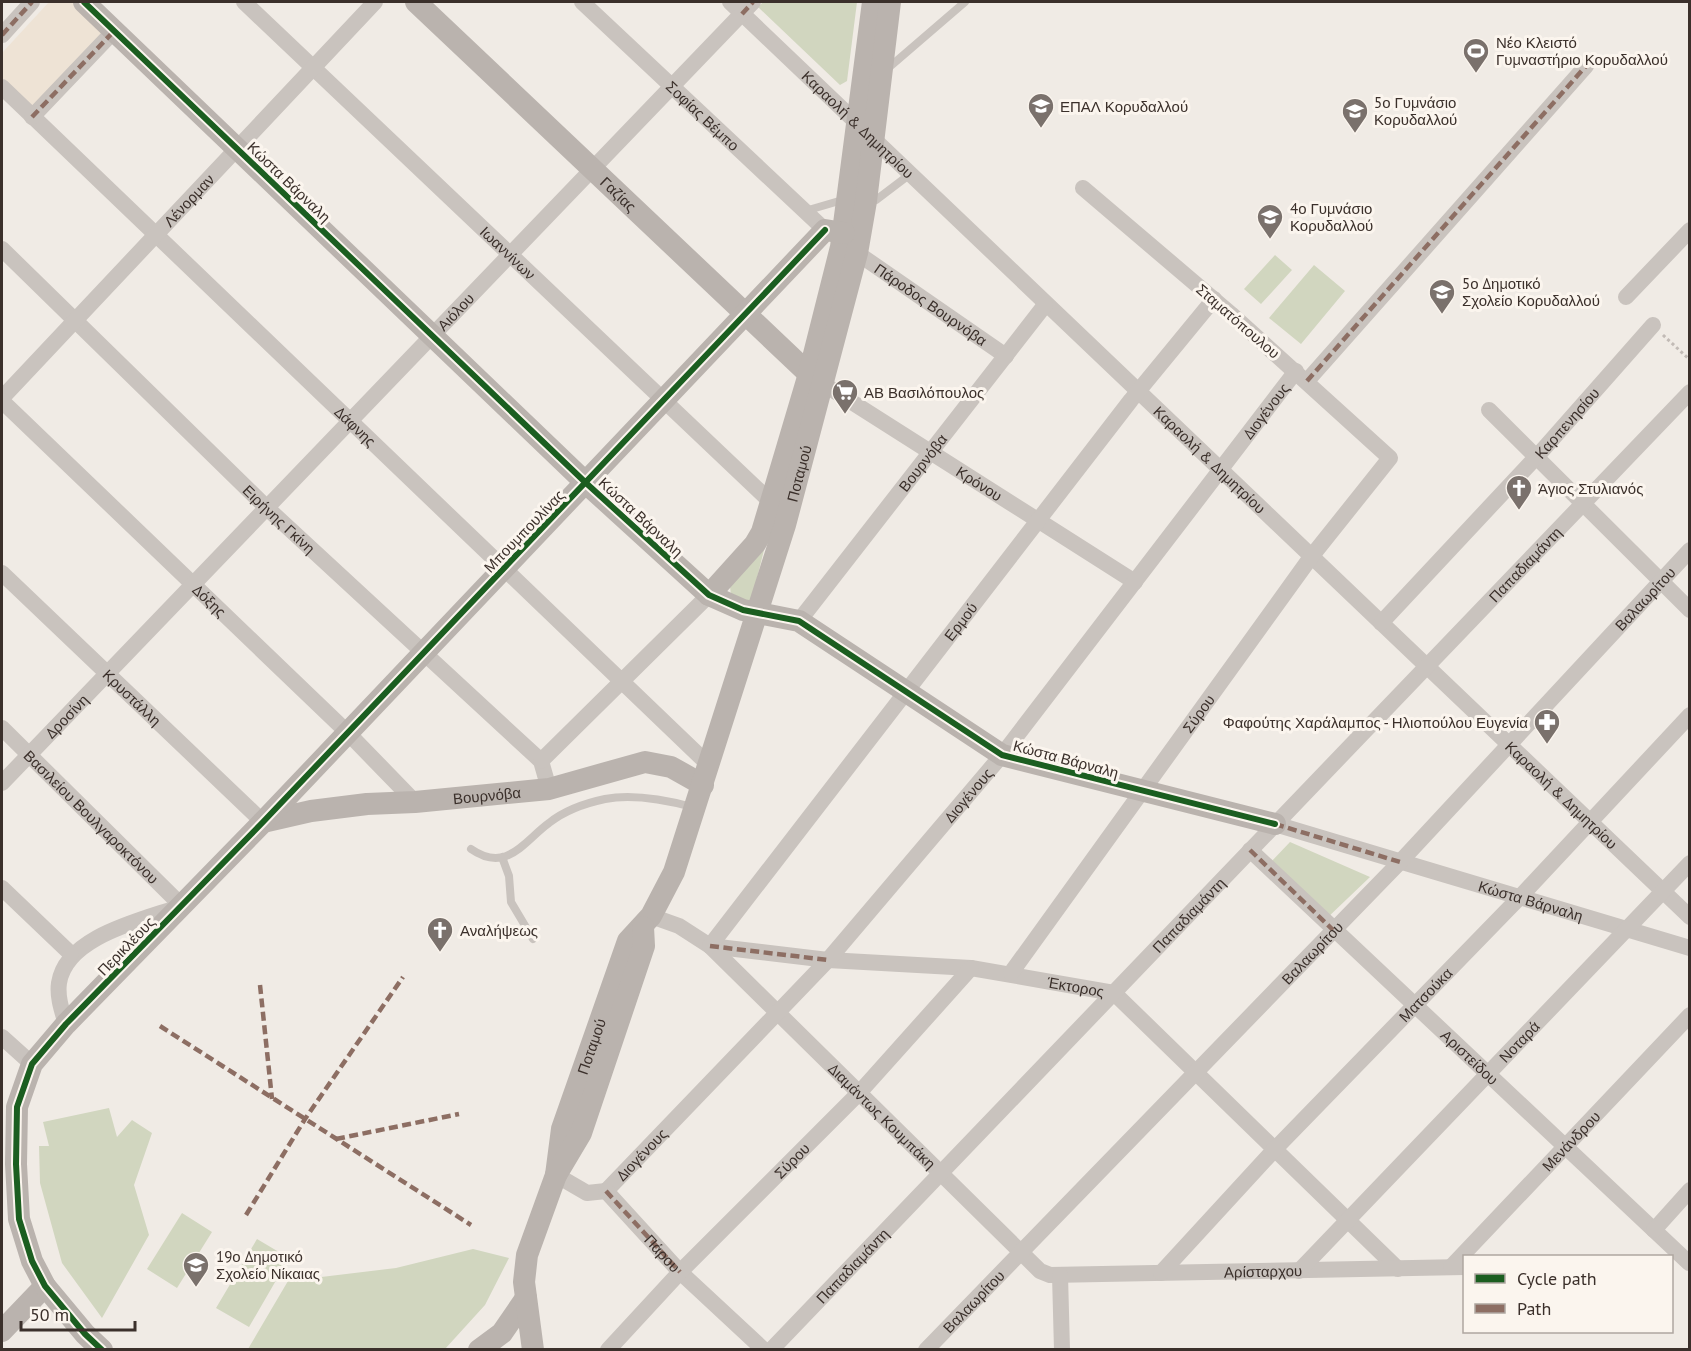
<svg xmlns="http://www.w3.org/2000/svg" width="1691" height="1351" font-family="'PT Sans',sans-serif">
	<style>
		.green { fill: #d1d6bf }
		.plaza { fill: #eee3d5 }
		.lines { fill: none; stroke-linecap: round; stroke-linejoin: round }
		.path { stroke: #c2bbb6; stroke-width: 3; stroke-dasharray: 3 3; stroke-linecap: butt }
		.lane { stroke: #c9c3be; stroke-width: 8 }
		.street { stroke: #c9c3be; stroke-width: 16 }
		.secondary { stroke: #bab3ae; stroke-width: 22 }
		.quiet { stroke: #8d6e63; stroke-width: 4.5; stroke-dasharray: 9 4.5; stroke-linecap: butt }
		.cycleway-casing { stroke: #fbf5ee; stroke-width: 10 }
		.cycleway { stroke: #1b5e20; stroke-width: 6 }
		.labels { text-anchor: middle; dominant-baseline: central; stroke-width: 6; stroke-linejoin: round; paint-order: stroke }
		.poi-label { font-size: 15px; fill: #3b302b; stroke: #fbf5ee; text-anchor: start }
		.street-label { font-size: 15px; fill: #3b302b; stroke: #fbf5ee }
	</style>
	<rect width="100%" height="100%" fill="#f0ebe5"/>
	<!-- green -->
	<path class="green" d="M763 2H857L847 81 840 85 758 7Z
		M1275 255 1292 270 1261 304 1244 289Z
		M1314 265 1345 291 1301 344 1269 318Z
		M764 550 751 602 731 596 730 586Z
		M1290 842 1370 877 1325 920 1268 865Z
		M109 1108 117 1137 132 1120 152 1133 134 1185 149 1235 102 1318 62 1263 40 1183 39 1146H49L43 1122Z
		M182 1213 212 1232 177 1288 147 1269Z
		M257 1239 289 1258 249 1327 216 1308Z
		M473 1249 509 1258 485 1305 445 1349H248L288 1281 396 1268Z"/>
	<!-- plaza -->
	<path class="plaza" d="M49 2H81L112 31 35 110 2 78V53Z"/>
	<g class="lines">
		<!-- path -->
		<path class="path" d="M1663 335 1690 360"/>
		<!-- lane -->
		<path class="lane" d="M886 70 965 2
			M876 200 909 175
			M805 211 846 199
			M471 849C507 874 524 841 549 823 564 811 586 803 605 799 632 794 666 800 692 807
			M502 857 509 876 511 902 533 939"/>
		<!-- street -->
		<g class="street">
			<path id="s1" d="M244 2 772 503"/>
			<path id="s2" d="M582 2 825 230"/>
			<path id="s3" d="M730 2 1690 917"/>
			<path d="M2 35 32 2"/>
			<path id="s4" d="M2 87 710 766"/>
			<path d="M32 117 114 31"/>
			<path id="s5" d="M2 249 267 508 541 761 549 789"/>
			<path id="s6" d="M857 253 1006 356"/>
			<path d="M1626 297 1690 230"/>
			<path id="s7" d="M814 378 1135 582"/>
			<path d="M1307 381 1586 66"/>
			<path id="s8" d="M2 398 375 2"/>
			<path id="s9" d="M2 401 348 733 415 802"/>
			<path d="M1489 410 1690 610"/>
			<path id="s10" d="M2 573 263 822"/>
			<path id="s11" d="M799 621 1045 305"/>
			<path id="s12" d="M1381 623 1540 453 1653 325"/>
			<path id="s13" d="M2 728 182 906C143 920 66 936 59 983 57 997 62 1011 66 1024"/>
			<path d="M541 761 709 595"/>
			<path id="s14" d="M2 783 753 2"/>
			<path id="s15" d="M1275 824 1690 948"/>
			<path id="s16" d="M1250 850 1689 1263"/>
			<path d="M2 888 71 954"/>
			<path id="s17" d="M651 916 679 926 710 946 828 960 971 968 1114 993 1398 1269"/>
			<path id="s18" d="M710 946 1040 1271 1050 1275 1464 1267"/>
			<path id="s19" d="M710 946 1131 400 1214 299"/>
			<path id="s20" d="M1011 973 1311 557 1390 458 1231 314 1083 188"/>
			<path d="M2 1037 32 1064"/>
			<path d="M556 1175 587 1193 606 1191"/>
			<path id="s21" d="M606 1191 828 960 1002 755 1296 371"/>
			<path d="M606 1191 680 1272 764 1350"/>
			<path d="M1654 1230 1690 1190"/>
			<path id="s22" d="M1451 1267 1690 1015"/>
			<path id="s23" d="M1299 1271 1690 863"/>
			<path id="s24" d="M1161 1273 1275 1149 1520 897 1690 715"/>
			<path d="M1060 1275 1062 1350"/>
			<path id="s25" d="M608 1350 680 1272 859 1093 971 968"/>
			<path id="s26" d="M771 1350 1690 392"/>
			<path id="s27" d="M926 1350 1400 862 1690 550"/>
		</g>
		<!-- secondary -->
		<g class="secondary">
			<path d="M84 2 586 483 709 595 743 610 799 621 1002 755 1275 824"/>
			<path id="s28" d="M416 2 809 374"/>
			<path d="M709 595 755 544 762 532 809 374 841 247 873 2"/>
			<path id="s29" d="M263 822 311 811 367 804 415 802 549 789 645 762 671 767 703 785"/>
			<path id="s30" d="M556 1175 562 1129 628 941 651 916 674 872 785 525 857 253 866 201 890 2"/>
			<path d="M2 1331 45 1286"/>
			<path d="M102 1350 85 1334 45 1286 32 1261 19 1219 16 1164 17 1107 32 1064 66 1024 263 822 825 230 844 233"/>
			<path d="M479 1350 502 1333 526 1298"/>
			<path d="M533 1350 524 1282 527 1255 556 1175 581 1133 644 946 643 927"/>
		</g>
		<!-- quiet -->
		<g class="quiet">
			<path d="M742 14 753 2"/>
			<path d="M2 35 32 2"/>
			<path d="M32 117 114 31"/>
			<path d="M1307 381 1586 66"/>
			<path d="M1275 824 1400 862"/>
			<path d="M1250 850 1333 930"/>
			<path d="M710 946 828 960"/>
			<path d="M260 985 272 1099"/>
			<path d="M160 1026 471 1225"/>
			<path d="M336 1139 459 1114"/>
			<path id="s31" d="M606 1191 680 1272"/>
			<path d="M246 1215 305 1119 403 977"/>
		</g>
		<!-- cycleway casing -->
		<g class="cycleway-casing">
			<path id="cycleway" d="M84 2 586 483 709 595 743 610 799 621 1002 755 1275 824
				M102 1350 85 1334 45 1286 32 1261 19 1219 16 1164 17 1107 32 1064 66 1024 263 822 825 230"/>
		</g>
		<!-- cycleway -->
		<use href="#cycleway" class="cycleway"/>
	</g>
	<!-- icons -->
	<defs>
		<g id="stadium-pin" transform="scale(1.35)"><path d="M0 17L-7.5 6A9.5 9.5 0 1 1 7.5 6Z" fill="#7a716c" stroke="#fbf5ee"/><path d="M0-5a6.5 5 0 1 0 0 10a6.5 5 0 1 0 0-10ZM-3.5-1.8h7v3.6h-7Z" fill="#fff"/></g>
		<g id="school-pin" transform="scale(1.35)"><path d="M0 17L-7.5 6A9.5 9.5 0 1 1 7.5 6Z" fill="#7a716c" stroke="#fbf5ee"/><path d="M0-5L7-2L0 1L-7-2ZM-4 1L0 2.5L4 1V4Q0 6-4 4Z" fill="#fff"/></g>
		<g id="supermarket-pin" transform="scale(1.35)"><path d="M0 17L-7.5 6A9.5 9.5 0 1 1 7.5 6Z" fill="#7a716c" stroke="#fbf5ee"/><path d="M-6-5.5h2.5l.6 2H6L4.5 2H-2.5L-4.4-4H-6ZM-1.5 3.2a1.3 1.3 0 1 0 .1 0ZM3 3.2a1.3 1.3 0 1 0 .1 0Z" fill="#fff"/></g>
		<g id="church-pin" transform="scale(1.35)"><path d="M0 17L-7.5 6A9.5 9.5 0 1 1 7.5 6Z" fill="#7a716c" stroke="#fbf5ee"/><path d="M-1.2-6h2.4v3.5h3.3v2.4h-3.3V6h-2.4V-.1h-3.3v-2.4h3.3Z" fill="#fff"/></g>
		<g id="pharmacy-pin" transform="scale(1.35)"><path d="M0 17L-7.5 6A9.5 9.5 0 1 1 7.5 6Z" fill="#7a716c" stroke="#fbf5ee"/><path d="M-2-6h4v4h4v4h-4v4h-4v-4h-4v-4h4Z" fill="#fff"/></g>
	</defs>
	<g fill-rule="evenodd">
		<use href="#stadium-pin" x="1476" y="51"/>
		<use href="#school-pin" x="1041" y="106"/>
		<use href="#school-pin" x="1355" y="111"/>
		<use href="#school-pin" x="1270" y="217"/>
		<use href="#school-pin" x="1442" y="292"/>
		<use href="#supermarket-pin" x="845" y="392"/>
		<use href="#church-pin" x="1519" y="488"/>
		<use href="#pharmacy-pin" x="1547" y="722"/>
		<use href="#church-pin" x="440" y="930"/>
		<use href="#school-pin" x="196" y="1265"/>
	</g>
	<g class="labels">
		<!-- poi labels -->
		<g class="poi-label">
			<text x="1496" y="42">Νέο Κλειστό<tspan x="1496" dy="17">Γυμναστήριο Κορυδαλλού</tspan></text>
			<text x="1374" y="102">5ο Γυμνάσιο<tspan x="1374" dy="17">Κορυδαλλού</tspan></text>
			<text x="1060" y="106">ΕΠΑΛ Κορυδαλλού</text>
			<text x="1290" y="208">4ο Γυμνάσιο<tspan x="1290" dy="17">Κορυδαλλού</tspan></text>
			<text x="1462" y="283">5ο Δημοτικό<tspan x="1462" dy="17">Σχολείο Κορυδαλλού</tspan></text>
			<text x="864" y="392">ΑΒ Βασιλόπουλος</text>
			<text x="1538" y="488">Άγιος Στυλιανός</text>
			<text x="1528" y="722" text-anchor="end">Φαφούτης Χαράλαμπος - Ηλιοπούλου Ευγενία</text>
			<text x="460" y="930">Αναλήψεως</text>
			<text x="216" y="1256">19ο Δημοτικό<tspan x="216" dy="17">Σχολείο Νίκαιας</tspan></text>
		</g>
		<!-- street labels -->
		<g class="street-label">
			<text stroke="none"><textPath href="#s2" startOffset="166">Σοφίας Βέμπο</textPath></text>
			<text stroke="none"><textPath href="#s3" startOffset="177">Καραολή &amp; Δημητρίου</textPath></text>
			<text transform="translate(289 182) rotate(44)">Κώστα Βάρναλη</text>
			<text stroke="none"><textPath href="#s28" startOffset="279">Γαζίας</textPath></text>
			<text stroke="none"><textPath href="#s8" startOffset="272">Λένορμαν</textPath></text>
			<text stroke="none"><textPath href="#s1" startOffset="364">Ιωαννίνων</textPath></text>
			<text stroke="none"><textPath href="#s6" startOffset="90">Πάροδος Βουρνόβα</textPath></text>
			<text stroke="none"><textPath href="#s14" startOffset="654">Αιόλου</textPath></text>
			<text transform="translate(1238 321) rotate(41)">Σταματόπουλου</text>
			<text stroke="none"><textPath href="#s21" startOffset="1023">Διογένους</textPath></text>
			<text stroke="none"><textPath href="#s12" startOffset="273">Καρπενησίου</textPath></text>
			<text stroke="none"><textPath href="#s4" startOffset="490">Δάφνης</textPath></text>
			<text stroke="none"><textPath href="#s3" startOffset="663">Καραολή &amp; Δημητρίου</textPath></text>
			<text stroke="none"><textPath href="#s11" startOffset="201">Βουρνόβα</textPath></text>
			<text stroke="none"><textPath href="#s30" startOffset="747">Ποταμού</textPath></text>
			<text stroke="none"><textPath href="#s7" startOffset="196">Κρόνου</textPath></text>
			<text transform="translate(641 517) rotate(43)">Κώστα Βάρναλη</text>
			<text stroke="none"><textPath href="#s5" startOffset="387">Ειρήνης Γκίνη</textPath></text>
			<text transform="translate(524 531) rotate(-46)">Μπουμπουλίνας</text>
			<text stroke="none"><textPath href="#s26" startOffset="1089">Παπαδιαμάντη</textPath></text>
			<text stroke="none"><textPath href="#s27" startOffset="1040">Βαλαωρίτου</textPath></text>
			<text stroke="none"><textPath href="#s9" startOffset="288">Δόξης</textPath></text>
			<text stroke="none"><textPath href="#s19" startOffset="410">Ερμού</textPath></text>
			<text stroke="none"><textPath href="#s10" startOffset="180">Κρυστάλλη</textPath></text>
			<text stroke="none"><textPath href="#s20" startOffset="320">Σύρου</textPath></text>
			<text stroke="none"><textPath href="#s14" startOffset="93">Δροσίνη</textPath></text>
			<text transform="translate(1066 759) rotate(15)">Κώστα Βάρναλη</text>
			<text stroke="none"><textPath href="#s29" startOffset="226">Βουρνόβα</textPath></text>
			<text stroke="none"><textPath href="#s21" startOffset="537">Διογένους</textPath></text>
			<text stroke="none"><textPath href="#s3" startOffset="1149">Καραολή &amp; Δημητρίου</textPath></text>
			<text stroke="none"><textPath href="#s13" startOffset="126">Βασιλείου Βουλγαροκτόνου</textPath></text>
			<text stroke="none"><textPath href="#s15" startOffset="267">Κώστα Βάρναλη</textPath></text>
			<text stroke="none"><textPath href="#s26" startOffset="603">Παπαδιαμάντη</textPath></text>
			<text transform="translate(126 946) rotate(-46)">Περικλέους</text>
			<text stroke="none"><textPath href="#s27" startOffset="554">Βαλαωρίτου</textPath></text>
			<text stroke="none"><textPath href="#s17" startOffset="435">Έκτορος</textPath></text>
			<text stroke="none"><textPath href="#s24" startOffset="384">Ματσούκα</textPath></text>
			<text stroke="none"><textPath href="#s23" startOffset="318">Νοταρά</textPath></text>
			<text stroke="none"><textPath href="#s30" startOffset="134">Ποταμού</textPath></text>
			<text stroke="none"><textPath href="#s16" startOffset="302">Αριστείδου</textPath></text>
			<text stroke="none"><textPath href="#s18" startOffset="242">Διαμάντως Κουμπάκη</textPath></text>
			<text stroke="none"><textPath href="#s22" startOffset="174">Μενάνδρου</textPath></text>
			<text stroke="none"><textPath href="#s21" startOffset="51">Διογένους</textPath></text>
			<text stroke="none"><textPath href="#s25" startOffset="264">Σύρου</textPath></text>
			<text stroke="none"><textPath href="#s31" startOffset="84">Πάρου</textPath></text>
			<text stroke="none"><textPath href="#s26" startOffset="117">Παπαδιαμάντη</textPath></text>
			<text stroke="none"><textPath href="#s18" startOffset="687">Αρίσταρχου</textPath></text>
			<text stroke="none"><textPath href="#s27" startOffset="68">Βαλαωρίτου</textPath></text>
		</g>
	</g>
	<!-- border -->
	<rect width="1691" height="1351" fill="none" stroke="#3b302b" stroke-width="6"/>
	<!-- legend -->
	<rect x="1463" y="1255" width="210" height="78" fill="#fbf5ee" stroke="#aea6a0" stroke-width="1.5"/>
	<rect x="1475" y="1274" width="30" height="9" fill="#1b5e20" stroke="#aea6a0" stroke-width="1.5"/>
	<text x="1517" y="1285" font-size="18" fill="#3b302b">Cycle path</text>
	<rect x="1475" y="1304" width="30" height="9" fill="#8d6e63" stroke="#aea6a0" stroke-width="1.5"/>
	<text x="1517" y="1315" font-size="18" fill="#3b302b">Path</text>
	<!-- scale -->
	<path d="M21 1321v9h114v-9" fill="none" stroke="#3b302b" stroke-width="3"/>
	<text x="30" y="1321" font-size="18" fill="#3b302b" stroke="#fbf5ee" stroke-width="4.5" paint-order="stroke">50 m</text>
</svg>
